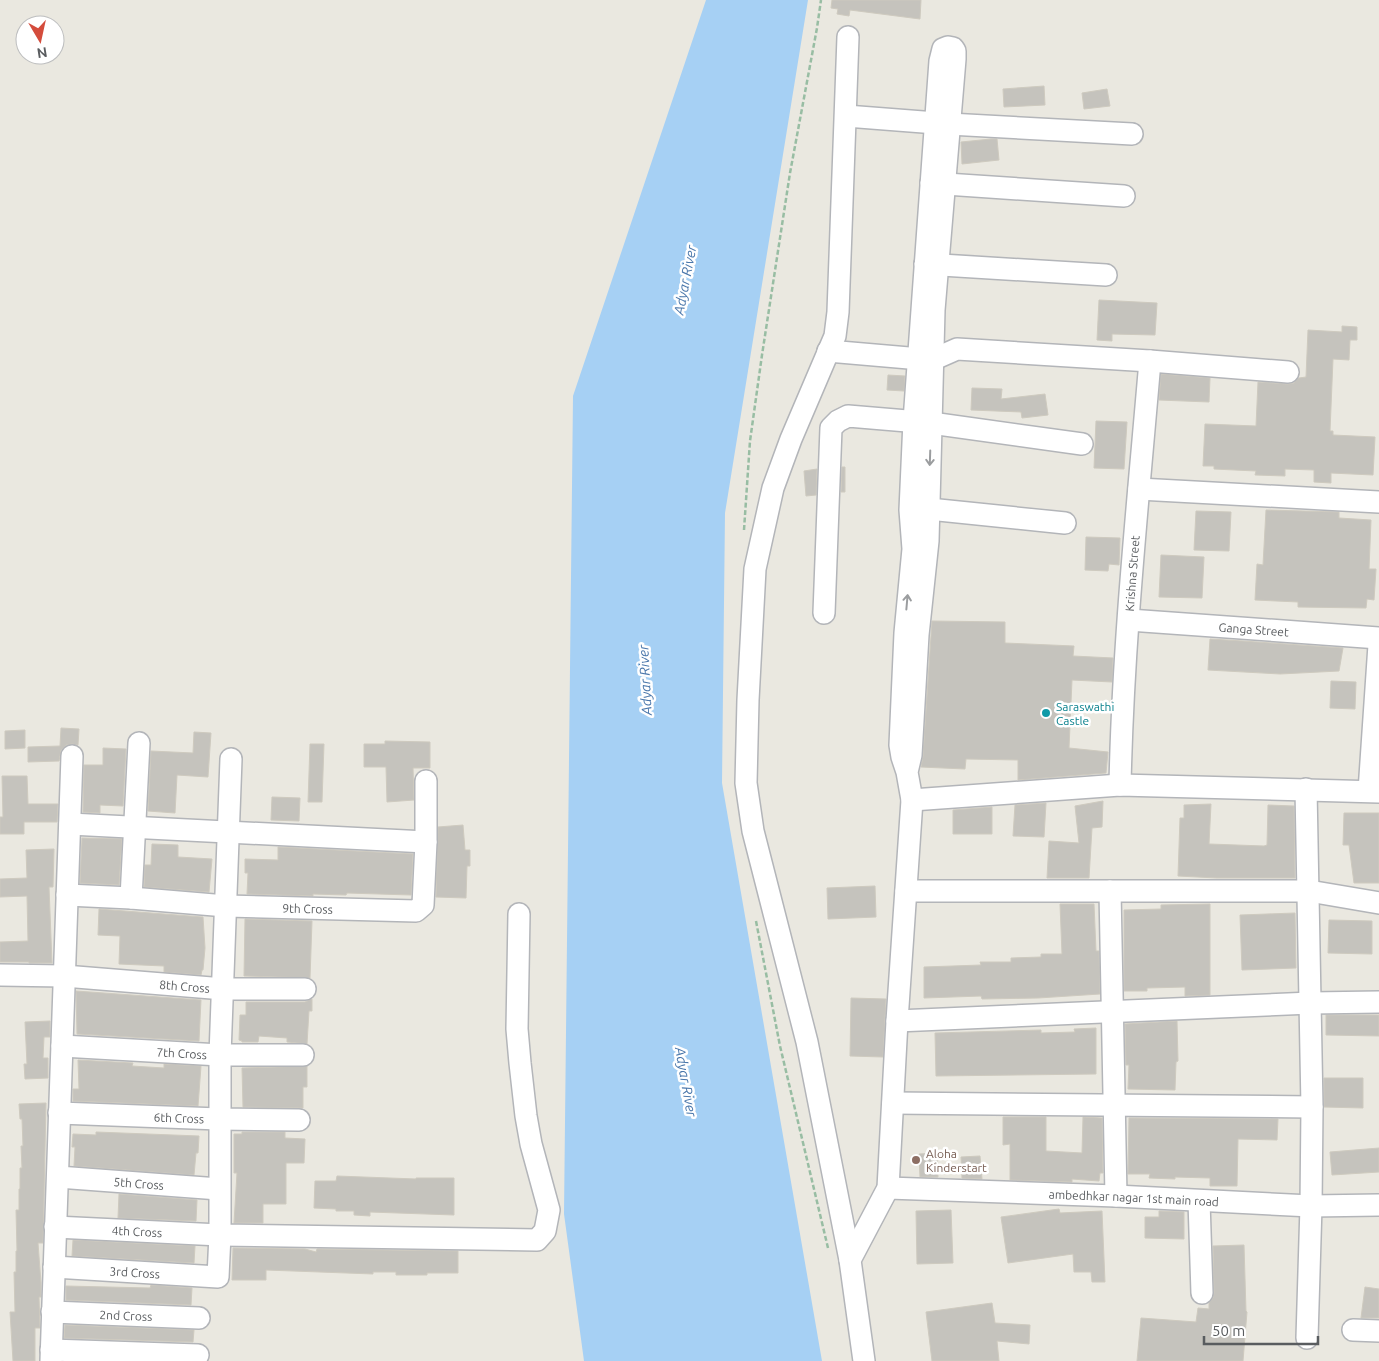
<svg xmlns="http://www.w3.org/2000/svg" width="1379" height="1361" font-family="Ubuntu,sans-serif">
	<style>
		.water { fill: #a6d0f4 }
		.building { fill: #c5c3bd; stroke: #cecabf }
		.lines { fill: none; stroke-linecap: round; stroke-linejoin: round }
		.minor-casing { stroke: #b3b5b9; stroke-width: 24 }
		.path { stroke: #98bda3; stroke-width: 2.5; stroke-dasharray: 5 2.5; stroke-linecap: butt }
		.minor { stroke: #fff; stroke-width: 21 }
		.oneway { stroke: #9b9d9f }
		.culture-dot { fill: #0f9aa8; stroke: #fff; stroke-width: 2 }
		.education-dot { fill: #8d6e63; stroke: #fff; stroke-width: 2 }
		.labels { text-anchor: middle; dominant-baseline: central; stroke-width: 5; stroke-linejoin: round; paint-order: stroke }
		.street-label { font-size: 12px; fill: #595c5f; stroke: #fff }
		.culture-label { font-size: 12px; fill: #0d838f; stroke: #fff; text-anchor: start }
		.education-label { font-size: 12px; fill: #785e54; stroke: #fff; text-anchor: start }
		.water-label { font-size: 14px; font-style: italic; fill: #4a77ab; stroke: #fff }
	</style>
	<rect width="100%" height="100%" fill="#eae8e0"/>
	<!-- water -->
	<path class="water" d="M706 0H808L725 513 722 783 822 1361H584L564 1214 573 396Z"/>
	<!-- building -->
	<path class="building" d="M832 0H921L920 19 850 10 849 16 837 14 838 9 831 8Z
		M1044 86 1045 105 1004 107 1003 89Z
		M1107 89 1110 106 1084 109 1082 93Z
		M991 139H997L999 160 962 164 961 142Z
		M1099 300 1157 303 1155 335 1112 334V341L1097 340Z
		M1342 326 1357 327V340H1350L1349 360 1333 359 1330 431H1333V435L1375 437 1373 475 1331 473V483L1314 482V470L1285 469V476L1255 475 1256 471 1214 469V466H1203L1205 424 1256 426 1258 382 1288 384 1294 383 1299 378 1306 377 1308 330 1342 332Z
		M1161 374 1210 378 1209 402 1159 400Z
		M888 375 905 376 904 391 887 390Z
		M972 388 1002 389 1001 399 1045 394 1048 415 1022 418 1021 412 971 410Z
		M1096 421 1127 422 1124 469 1094 468Z
		M842 467H845V492H841Z
		M817 469 816 495 806 496 804 471Z
		M1266 510 1339 512V518L1371 520 1369 569H1376L1374 600 1367 599 1366 608 1298 607V602L1255 600 1257 564 1263 565Z
		M1196 511 1231 512 1229 551 1194 550Z
		M1086 537 1120 538 1119 565 1109 564 1108 571 1085 570Z
		M1161 555 1204 557 1202 598 1159 597Z
		M932 621 1005 622V643L1074 646 1073 656 1113 658 1112 682 1072 680 1069 748 1108 752 1106 773 1018 780V760L966 759 965 769 921 767 923 756Z
		M1210 639 1243 641 1343 648 1339 671 1280 674 1208 670Z
		M1331 681 1356 682 1355 709 1330 708Z
		M61 728 79 729 78 745 72 744 66 745 61 750 59 761 28 762V747L60 746Z
		M25 730V748L5 749V731Z
		M194 732 211 733 208 777 177 775 175 813 148 811 151 751 193 753Z
		M385 741 430 742V768H413L414 800 387 802 386 767H364V744H385Z
		M310 744H324L322 802H308Z
		M103 748 126 749 123 806 100 805V813L83 812 84 765H103Z
		M2 776H27L28 804H58L57 822H24V834H0V817H3Z
		M272 797 300 798 299 821 271 820Z
		M1103 801 1102 827 1092 828 1089 878H1047L1049 841 1079 843 1075 806Z
		M1046 803 1044 837 1013 836 1015 805Z
		M1211 804 1209 844 1264 846 1267 845 1268 805 1294 806 1295 878H1217L1178 876 1180 818H1184V805Z
		M992 807V834H953V810Z
		M1344 813H1379V883H1354L1349 845H1343Z
		M463 825 465 850H470V866H467L466 898 436 897 438 827Z
		M82 838 122 839 119 885 80 883Z
		M152 844 178 845V857L212 859 209 892 144 887 145 865H151Z
		M278 847 413 854 411 895 347 893 346 895 313 894V896L247 894 248 873H245V859L278 860Z
		M54 849 53 887H49L52 963H29V962H0V942L28 941 27 896 0 897V879L27 878 26 850Z
		M875 886 876 917 828 919 827 888Z
		M1060 904H1094L1096 951H1099L1100 994 1038 998 982 999 981 996 924 998V967L981 965 980 962H1011V958L1041 957V954H1062Z
		M1210 904V995L1185 996V987L1147 988V991H1124V910L1161 909V905Z
		M99 909 203 917 205 948 203 970H202L201 975 164 972V966L119 964 120 936 98 935Z
		M1295 913 1296 968 1242 970 1240 915Z
		M245 919 312 921 310 978 244 976Z
		M1329 920 1372 921V954L1328 953Z
		M76 991 201 1000 199 1041 77 1034Z
		M851 998 886 999 883 1057 850 1056Z
		M312 999V1011H309L307 1044 287 1042V1038L259 1036 258 1042H242V1041L239 1040 240 1015H246V1002H305Z
		M1326 1015H1379V1036L1326 1035Z
		M50 1021V1037H44L43 1058H48V1078L25 1079 24 1064H27L25 1022Z
		M1177 1021 1178 1061 1176 1062 1175 1090 1128 1089 1129 1065H1126L1125 1024Z
		M1096 1028V1074L936 1076 935 1033 1041 1030V1033L1075 1032 1074 1029Z
		M78 1060 133 1063 132 1066 164 1068V1064L201 1066 198 1106 73 1101V1089H79Z
		M307 1066V1087H303V1108L243 1107 242 1068Z
		M1324 1078H1363V1108L1324 1107Z
		M46 1103 43 1243H38L41 1283V1297H39L40 1328H35V1361H13L10 1312H15L14 1272H16V1251H17L16 1210H19V1189H20V1168H22L21 1146H23L22 1119H20L19 1104Z
		M1003 1117H1046V1151L1082 1153 1083 1117 1102 1118 1103 1173H1100L1099 1181 1072 1179V1182L1010 1180V1144L1003 1145Z
		M1129 1118 1278 1119 1277 1140 1238 1139 1237 1186H1210V1178L1175 1177V1179L1149 1178 1150 1174H1128Z
		M96 1132 199 1136 198 1153H196L194 1175 74 1166 75 1147H72L73 1134 96 1135Z
		M242 1132H285V1138L305 1139 304 1163H286V1204H263V1223H234L237 1173H234V1134H242Z
		M1379 1148V1172L1332 1175 1330 1152Z
		M937 1153 938 1177H920L919 1154Z
		M980 1156 982 1179 962 1178 961 1157Z
		M337 1176 416 1179V1178H454V1215L370 1212V1216L354 1215V1211H336V1209L314 1208 315 1181H336Z
		M119 1194 197 1200 196 1221 118 1218Z
		M1059 1209 1060 1213 1102 1211 1105 1282H1092L1091 1272H1074L1073 1254 1008 1263 1001 1217Z
		M951 1210 953 1263 917 1264 916 1211Z
		M1159 1211 1184 1212V1239L1145 1238V1217H1159Z
		M73 1240 195 1246 194 1263 72 1256Z
		M1244 1245 1246 1311 1247 1312 1243 1361H1137L1141 1318 1196 1322 1198 1308 1209 1309V1303L1213 1298 1214 1293 1213 1246Z
		M233 1248 305 1249 316 1252 317 1249 458 1251V1273H427V1275H396V1272H373V1274L266 1270V1280H232Z
		M151 1285 192 1288 191 1305 66 1300V1286L150 1288Z
		M1365 1287 1379 1289V1318H1361Z
		M992 1303 995 1323 1030 1325 1029 1344 997 1341 999 1361H932L926 1312Z
		M65 1325 194 1330 193 1342 64 1338Z"/>
	<g class="lines">
		<!-- minor casing -->
		<g class="minor-casing">
			<g id="minor">
				<path d="M848 37 838 312 835 336 791 439 773 488 755 569 748 700 746 783 753 831 807 1042 850 1260"/>
				<path d="M846 116 949 124 1132 134"/>
				<path d="M931 183 1124 196"/>
				<path d="M925 264 1106 275"/>
				<path d="M828 351 932 360 957 349 1150 361 1288 372"/>
				<path d="M1139 489 1379 502"/>
				<path d="M916 510 929 509 1065 523"/>
				<path d="M824 613 831 428 838 421 848 416 931 423 1082 444"/>
				<path id="s1" d="M1129 620 1379 638"/>
				<path id="s2" d="M1120 785C1123 643 1138 502 1150 361"/>
				<path d="M1306 789 1312 1107 1311 1206 1307 1338"/>
				<path d="M1369 791 1379 645"/>
				<path d="M912 800 1120 785 1379 792"/>
				<path d="M70 824 426 842"/>
				<path d="M906 891H1309L1379 903"/>
				<path d="M1110 891 1116 1196"/>
				<path id="s3" d="M67 895 131 898 226 906 416 911 423 905 426 842V781"/>
				<path d="M131 898 139 743"/>
				<path id="s4" d="M0 975 64 976 224 989H305"/>
				<path d="M897 1021 1311 1003 1379 1002"/>
				<path id="s5" d="M62 1046 220 1055H303"/>
				<path d="M893 1103 1312 1107"/>
				<path id="s6" d="M59 1113 219 1119 299 1120"/>
				<path id="s7" d="M58 1177 219 1189"/>
				<path id="s8" d="M888 1188 1116 1196 1311 1206 1379 1205"/>
				<path d="M1199 1201 1202 1293"/>
				<path id="s9" d="M55 1227 220 1235 537 1240 545 1231 549 1210 531 1144 526 1116 520 1063 517 1029 519 914"/>
				<path id="s10" d="M54 1267 218 1277 220 1235V1055L231 759"/>
				<path id="s11" d="M52 1312 199 1318"/>
				<path d="M1353 1330 1379 1331"/>
				<path d="M51 1350 198 1355"/>
				<path d="M51 1361 72 756"/>
				<path d="M864 1361 850 1260 888 1188 897 1021 912 800 907 772 902 757 900 745 905 633 913 549 910 510 914 421 940 61 943 49 948 47 953 48 955 51V59L934 310 928 541 918 635 911 755 907 772"/>
			</g>
		</g>
		<!-- path -->
		<path class="path" d="M744 530 750 441 762 355 790 173 817 28 821 0
			M756 921 780 1046 828 1248"/>
		<!-- minor -->
		<use href="#minor" class="minor"/>
	</g>
	<!-- one-way arrows -->
	<defs><path id="oneway-shaft" d="M-6 0H5M1.5-3L5.5 0L1.5 3" fill="none" stroke-width="1.6" stroke-linecap="round" stroke-linejoin="round" transform="scale(1.25)"/></defs>
	<g class="oneway">
		<use href="#oneway-shaft" transform="translate(930 458) rotate(92)"/>
		<use href="#oneway-shaft" transform="translate(907 602) rotate(-85)"/>
	</g>
	<!-- markers -->
	<circle class="culture-dot" cx="1046" cy="713" r="5"/>
	<circle class="education-dot" cx="916" cy="1160" r="5"/>
	<g class="labels">
		<!-- street labels -->
		<g class="street-label">
			<text stroke="none"><textPath href="#s2" startOffset="212">Krishna Street</textPath></text>
			<text stroke="none"><textPath href="#s1" startOffset="125">Ganga Street</textPath></text>
			<text stroke="none"><textPath href="#s3" startOffset="241">9th Cross</textPath></text>
			<text stroke="none"><textPath href="#s4" startOffset="185">8th Cross</textPath></text>
			<text stroke="none"><textPath href="#s5" startOffset="120">7th Cross</textPath></text>
			<text stroke="none"><textPath href="#s6" startOffset="120">6th Cross</textPath></text>
			<text stroke="none"><textPath href="#s7" startOffset="81">5th Cross</textPath></text>
			<text stroke="none"><textPath href="#s8" startOffset="246">ambedhkar nagar 1st main road</textPath></text>
			<text stroke="none"><textPath href="#s9" startOffset="82">4th Cross</textPath></text>
			<text stroke="none"><textPath href="#s10" startOffset="81">3rd Cross</textPath></text>
			<text stroke="none"><textPath href="#s11" startOffset="74">2nd Cross</textPath></text>
		</g>
		<!-- culture labels -->
		<g class="culture-label">
			<text x="1056" y="706">Saraswathi<tspan x="1056" dy="14">Castle</tspan></text>
		</g>
		<!-- education labels -->
		<g class="education-label">
			<text x="926" y="1153">Aloha<tspan x="926" dy="14">Kinderstart</tspan></text>
		</g>
		<!-- water labels -->
		<g class="water-label">
			<text transform="translate(685 280) rotate(-79)">Adyar River</text>
			<text transform="translate(645 680) rotate(-93)">Adyar River</text>
			<text transform="translate(686 1082) rotate(80)">Adyar River</text>
		</g>
	</g>
	<!-- north arrow -->
	<g transform="translate(40 40) rotate(171)"><circle r="24" fill="#ffffff" stroke="#bdbebf"/>
	<path d="M0-4L9 19L0 12L-9 19Z" fill="#d44c3c"/>
	<text y="-8" font-size="14" font-weight="bold" text-anchor="middle" fill="#595c5f">N</text>
	</g>
	<!-- scale -->
	<path d="M1204 1336v8h114v-8" fill="none" stroke="#595c5f" stroke-width="2.5"/>
	<text x="1212" y="1336" font-size="15" fill="#595c5f" stroke="#ffffff" stroke-width="4" paint-order="stroke">50 m</text>
</svg>
